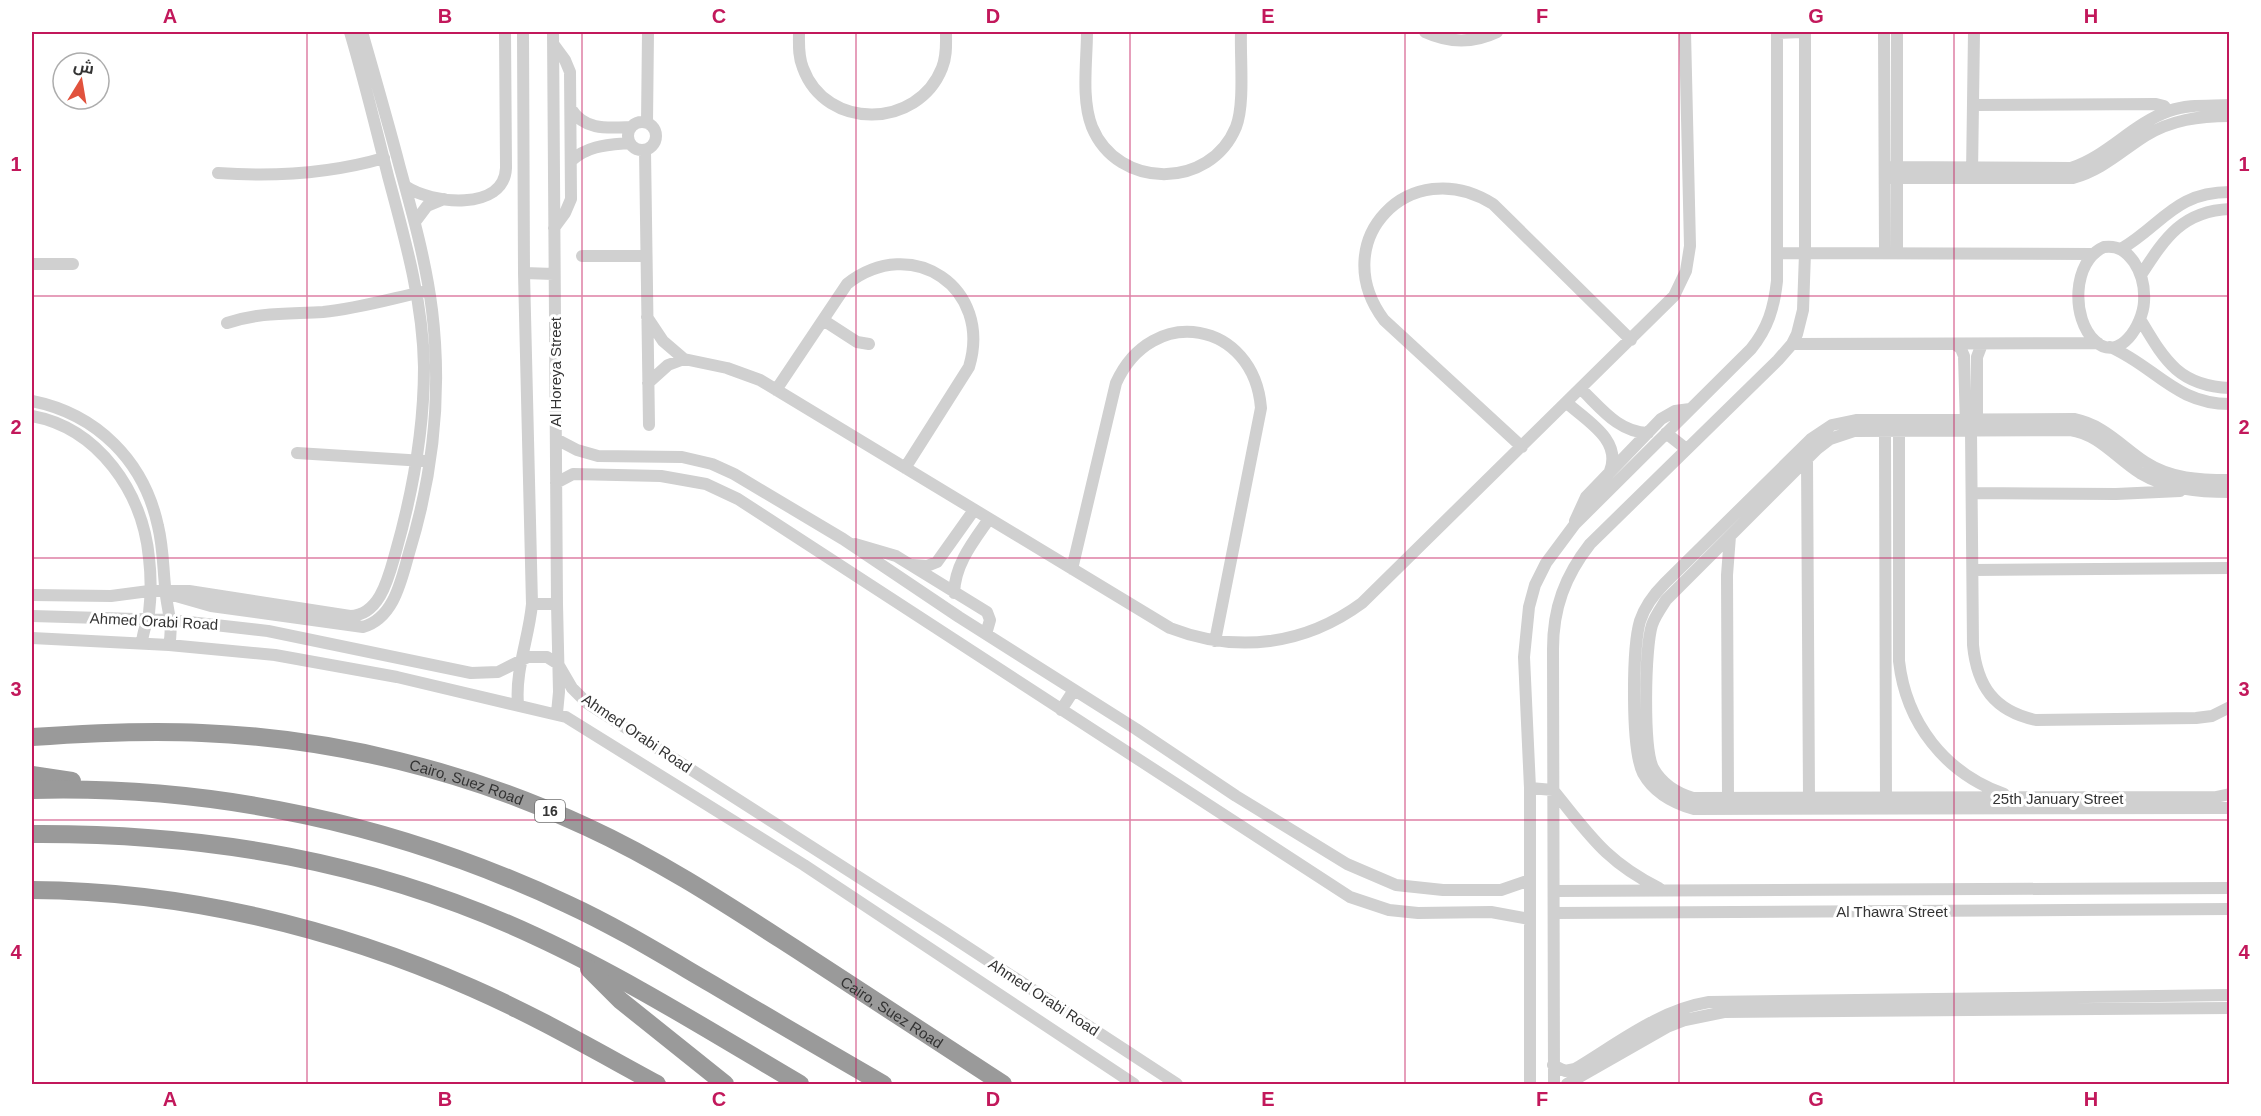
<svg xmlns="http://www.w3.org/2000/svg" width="2261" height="1116" font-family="Helvetica,Cairo,sans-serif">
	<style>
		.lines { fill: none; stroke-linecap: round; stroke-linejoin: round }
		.minor { stroke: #d0d0d0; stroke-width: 12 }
		.highway { stroke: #9a9a9a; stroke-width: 18 }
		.grid { fill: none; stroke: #c2185b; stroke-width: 1.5; stroke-opacity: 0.55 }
		.labels { text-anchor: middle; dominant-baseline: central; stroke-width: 6; stroke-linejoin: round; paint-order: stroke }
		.shield { fill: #fff; stroke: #707070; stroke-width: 1.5 }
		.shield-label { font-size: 14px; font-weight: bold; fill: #333 }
		.street-label { font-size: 15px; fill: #333; stroke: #fff }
		.neatline { fill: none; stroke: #c2185b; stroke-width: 2 }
		.grid-label { font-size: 20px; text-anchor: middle; font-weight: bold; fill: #c2185b }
	</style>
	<rect width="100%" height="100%" fill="#fff"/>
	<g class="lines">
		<!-- minor -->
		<path class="minor" d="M553 32 557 604 559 692 557 713
			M799 32C799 44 798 56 803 68 826 131 918 129 942 68 947 56 946 44 946 32
			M1087 32C1087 61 1081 99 1092 127 1118 190 1210 190 1236 127 1245 104 1240 58 1241 32
			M1425 32C1449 43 1474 43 1497 32
			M1884 32 1885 252
			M1897 32V252
			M1777 33 1801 32
			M554 45 565 60 570 72 571 199 565 213 554 228
			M1973 105 2156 104 2164 106 2168 111
			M571 109C585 131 608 128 631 127
			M628 136a14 14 0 1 1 28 0a14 14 0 1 1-28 0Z
			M647 123 648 32
			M645 150 649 425
			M571 161C588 145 608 145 630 143
			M1885 167 2071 168C2108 156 2132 124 2169 111 2188 104 2209 106 2230 105
			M218 173C275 177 329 174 384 158
			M1972 174 1974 32
			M1885 178H2073C2102 170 2120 152 2145 136 2171 120 2199 116 2230 116
			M405 186C431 204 504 212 506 168L505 32
			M415 222 427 206 444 199
			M2104 247C2118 245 2126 251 2134 262 2142 274 2145 288 2144 302 2143 323 2120 364 2095 341 2071 319 2072 261 2104 247Z
			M2121 249C2163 224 2175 192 2230 192
			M1777 253 2093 254
			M582 256H646
			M32 264H73
			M524 273 554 274
			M2141 275C2165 238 2182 211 2230 209
			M647 317 663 341 684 359 727 368 760 380 1170 628C1237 654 1305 645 1362 603L1674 296 1686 271 1690 246 1685 32
			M2140 319C2164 359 2178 386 2230 388
			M823 320 857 342 869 344
			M227 323C259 312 289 314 323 312 356 309 390 299 422 292
			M1792 344 2098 343
			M1955 344 1961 349 1964 356 1966 426
			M1982 344 1977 357V423L1971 431 1973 645C1977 686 1994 711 2036 720L2196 718 2212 716 2230 707
			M2110 347C2155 366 2175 404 2230 404
			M648 383 668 365 684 359
			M1581 389C1601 408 1618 432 1648 433
			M776 390 847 284C912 233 993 288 969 367L905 468
			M32 401C97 414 144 461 158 526 163 546 163 566 165 586 166 607 174 624 169 645
			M1567 403C1587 421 1622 440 1610 471
			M32 416C98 428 143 492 149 558 151 575 151 596 149 613 147 624 142 633 142 644
			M1885 431 1886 805
			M1899 431V661C1906 723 1945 773 2004 794
			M1666 433 1685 448
			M556 439 577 450 598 456 682 457 712 464 734 474 843 539 959 617 1136 729 1236 796 1347 864 1396 885 1443 890H1501L1530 880
			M1522 447 1384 320C1325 241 1410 152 1493 204L1631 340
			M297 453 424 461
			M1807 459 1809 798
			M2230 480C2199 480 2171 479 2145 462 2121 446 2104 425 2074 419L1856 420 1832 425 1811 439 1665 583C1654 594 1645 606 1640 621 1632 648 1631 749 1643 773 1654 793 1673 803 1694 809L2230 808
			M556 483 573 474 661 476 706 484 738 499 1350 897 1389 910 1418 913 1491 912 1530 919
			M2230 492C2198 492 2167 489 2140 473 2116 458 2099 434 2070 430L1854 431 1830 439 1817 449 1666 600C1661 608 1655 616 1652 625 1645 647 1643 747 1653 768 1662 784 1676 793 1693 798L2216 797 2230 794
			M1972 493 2116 494 2180 491
			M1575 521 1586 497 1661 419 1675 411 1690 409
			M855 544 896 556 987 612 990 620 986 634
			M913 565 927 566 937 562 974 510
			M1072 569 1116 383C1152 303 1254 321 1261 408L1215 641
			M1973 570 2230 568
			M954 593C955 564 973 542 989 519
			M169 594 211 606 363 627C394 618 401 581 409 553 433 475 442 392 432 310 426 262 413 215 400 168 388 122 375 77 362 32
			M32 595 111 596 149 591H189L350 616C381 615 389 575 396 551 413 491 424 429 424 367 423 302 405 239 388 176 376 128 364 79 350 32
			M532 604H557
			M32 616 171 620 268 631 471 673 498 672 528 657H547L558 664 572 688 587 703 946 933 1177 1084
			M32 638 169 645 275 655 397 677 566 717 804 865 1134 1084
			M518 704C515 670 529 638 532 604L524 273 523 32
			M1061 710 1074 690
			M1530 788 1553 790C1589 834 1605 861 1659 888
			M1728 799 1727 575 1730 536
			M1554 891 2230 888
			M1554 913 2230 909
			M1553 1065 1565 1071 1575 1069C1617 1044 1659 1010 1709 1002L2230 995
			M1530 1084V788L1524 657 1529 607 1535 585 1546 563 1575 524 1751 349C1768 328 1774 308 1777 281V32
			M1554 1084 1553 649C1553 608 1565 576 1590 544L1778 360 1792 344 1797 334 1803 310 1805 253V32
			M1567 1084 1667 1027 1685 1020 1724 1012 2230 1008"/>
		<!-- highway -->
		<g class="highway">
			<path id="s1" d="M32 737C88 733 145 730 202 733 333 738 467 771 587 827 663 862 732 908 802 953 869 997 936 1040 1003 1084"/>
			<path d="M32 775 72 781"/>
			<path d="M32 790C217 785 399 825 567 904 617 927 664 956 712 984 769 1018 826 1051 883 1084"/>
			<path d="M32 834C207 833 374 861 535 936 626 978 713 1033 800 1084"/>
			<path d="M32 890C183 891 334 927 472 988 536 1016 596 1051 657 1084"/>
			<path d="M589 969 620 1000 725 1084"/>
		</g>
	</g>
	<!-- grid -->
	<path class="grid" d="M307 32V1084M582 32V1084M856 32V1084M1130 32V1084M1405 32V1084M1679 32V1084M1954 32V1084M32 296H2230M32 558H2230M32 820H2230"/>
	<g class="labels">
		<!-- shield labels -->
		<rect class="shield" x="535" y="800" width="30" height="22" rx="4.5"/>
		<g class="shield-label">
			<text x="550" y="811">16</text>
		</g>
		<!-- street labels -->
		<g class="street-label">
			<text transform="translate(555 372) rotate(-90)">Al Horeya Street</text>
			<text transform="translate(154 621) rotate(3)">Ahmed Orabi Road</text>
			<text transform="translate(637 733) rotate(34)">Ahmed Orabi Road</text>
			<text stroke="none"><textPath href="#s1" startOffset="440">Cairo, Suez Road</textPath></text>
			<text x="2058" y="798">25th January Street</text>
			<text x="1892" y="911">Al Thawra Street</text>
			<text transform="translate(1044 997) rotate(33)">Ahmed Orabi Road</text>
			<text stroke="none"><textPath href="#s1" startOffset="926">Cairo, Suez Road</textPath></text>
		</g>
	</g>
	<!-- border -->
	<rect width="2261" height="1116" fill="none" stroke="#ffffff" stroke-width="66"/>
	<!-- north arrow -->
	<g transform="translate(81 81) rotate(11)"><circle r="28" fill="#ffffff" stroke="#adadad" stroke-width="1.5"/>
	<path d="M0-4.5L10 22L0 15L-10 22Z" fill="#e1523d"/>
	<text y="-9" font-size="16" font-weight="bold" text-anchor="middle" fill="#333333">ش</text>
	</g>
	<rect x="33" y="33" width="2195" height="1050" class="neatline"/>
	<g class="grid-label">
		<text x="170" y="23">A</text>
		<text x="445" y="23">B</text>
		<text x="719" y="23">C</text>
		<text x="993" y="23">D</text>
		<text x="1268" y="23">E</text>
		<text x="1542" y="23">F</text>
		<text x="1816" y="23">G</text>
		<text x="2091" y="23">H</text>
		<text x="16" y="171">1</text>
		<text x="2244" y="171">1</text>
		<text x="16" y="434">2</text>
		<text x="2244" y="434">2</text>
		<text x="16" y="696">3</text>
		<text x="2244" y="696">3</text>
		<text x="16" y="959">4</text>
		<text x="2244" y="959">4</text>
		<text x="170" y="1106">A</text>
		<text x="445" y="1106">B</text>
		<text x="719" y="1106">C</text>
		<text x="993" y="1106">D</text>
		<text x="1268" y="1106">E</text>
		<text x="1542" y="1106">F</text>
		<text x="1816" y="1106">G</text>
		<text x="2091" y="1106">H</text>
	</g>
</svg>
